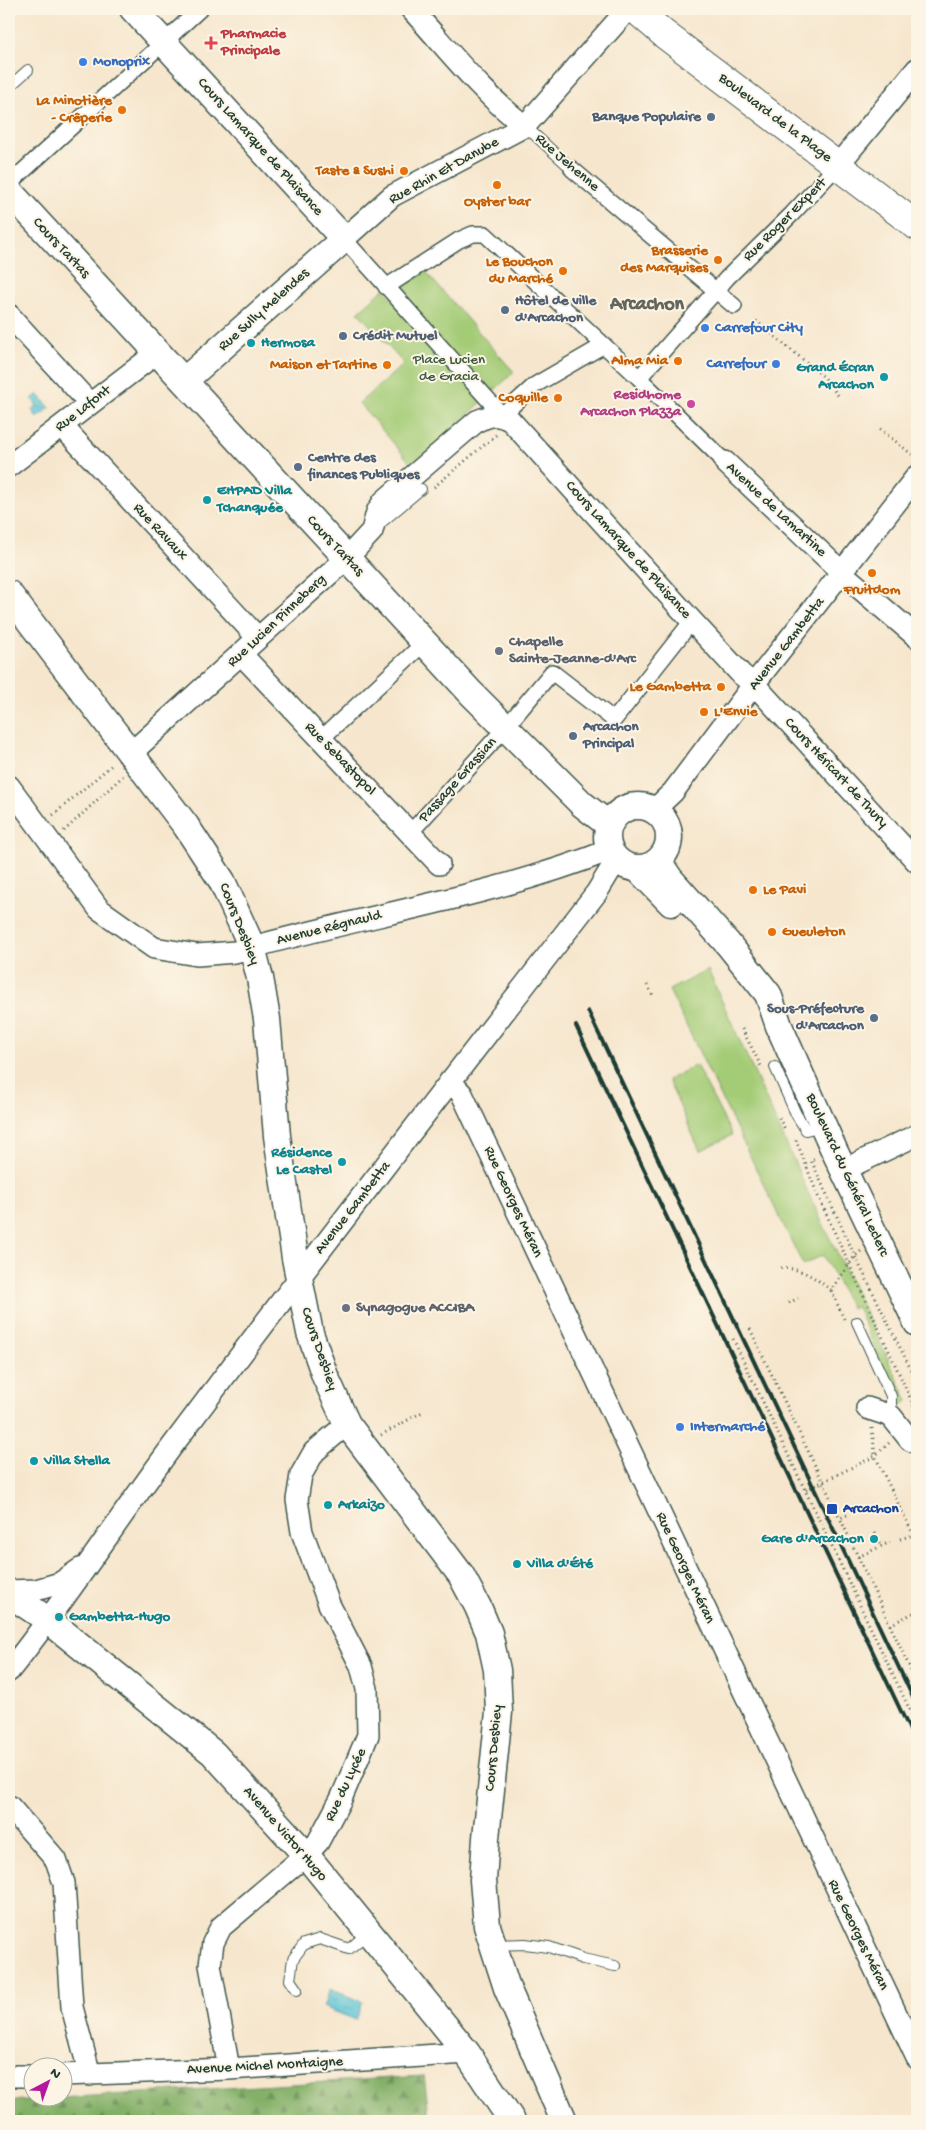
<svg xmlns="http://www.w3.org/2000/svg" width="926" height="2130" font-family="'Gochi Hand',sans-serif">
	<style>
		.forest { fill: url(#forest-firs); stroke: #51764e }
		.garden { fill: #a4cc77; stroke: #628456 }
		.water { fill: url(#water-ripples); stroke: #3c8085 }
		.lines { fill: none; stroke-linecap: round; stroke-linejoin: round }
		.service-casing { stroke: #3f564b; stroke-width: 12 }
		.pedestrian-casing { stroke: #3f564b; stroke-width: 18 }
		.minor-casing { stroke: #3f564b; stroke-width: 24 }
		.tertiary-casing { stroke: #3f564b; stroke-width: 29 }
		.secondary-casing { stroke: #3f564b; stroke-width: 30 }
		.path { stroke: #3f564b; stroke-width: 3; stroke-dasharray: 1 4; stroke-linecap: butt }
		.service { stroke: #fff; stroke-width: 10 }
		.pedestrian { stroke: #fff; stroke-width: 15 }
		.minor { stroke: #fff; stroke-width: 21 }
		.tertiary { stroke: #fff; stroke-width: 26 }
		.secondary { stroke: #fff; stroke-width: 28 }
		.rail { stroke: #1f3d34; stroke-width: 4 }
		.health-dot { fill: #e0444e; stroke: #fcf5e5; stroke-width: 2 }
		.shop-dot { fill: #3f7fe0; stroke: #fcf5e5; stroke-width: 2 }
		.food-dot { fill: #e8710a; stroke: #fcf5e5; stroke-width: 2 }
		.service-dot { fill: #5c6f8a; stroke: #fcf5e5; stroke-width: 2 }
		.culture-dot { fill: #0f9aa8; stroke: #fcf5e5; stroke-width: 2 }
		.hotel-dot { fill: #d1479c; stroke: #fcf5e5; stroke-width: 2 }
		.worship-dot { fill: #6b7280; stroke: #fcf5e5; stroke-width: 2 }
		.transit-dot { fill: #1a4fb4; stroke: #fcf5e5; stroke-width: 2 }
		.labels { text-anchor: middle; dominant-baseline: central; stroke-width: 4; stroke-linejoin: round; paint-order: stroke }
		.health-label { font-size: 15px; font-weight: bold; fill: #be3a42; stroke: #fcf5e5; text-anchor: start }
		.shop-label { font-size: 15px; font-weight: bold; fill: #366cbe; stroke: #fcf5e5; text-anchor: start }
		.food-label { font-size: 15px; font-weight: bold; fill: #c56008; stroke: #fcf5e5; text-anchor: end }
		.service-label { font-size: 15px; font-weight: bold; fill: #4e5e75; stroke: #fcf5e5; text-anchor: start }
		.street-label { font-size: 15px; fill: #1f3d34; stroke: #fcf5e5 }
		.culture-label { font-size: 15px; font-weight: bold; fill: #0d838f; stroke: #fcf5e5; text-anchor: start }
		.park-label { font-size: 15px; fill: #3a5a41; stroke: #fcf5e5 }
		.hotel-label { font-size: 15px; font-weight: bold; fill: #b23c85; stroke: #fcf5e5; text-anchor: end }
		.worship-label { font-size: 15px; font-weight: bold; fill: #5b616d; stroke: #fcf5e5; text-anchor: start }
		.transit-label { font-size: 15px; font-weight: bold; fill: #164399; stroke: #fcf5e5; text-anchor: start }
		.district-label { font-size: 20px; font-weight: bold; fill: #64665c; stroke: #fcf5e5 }
	</style>
	<defs>
		<pattern id="forest-firs" width="22" height="20" patternUnits="userSpaceOnUse" patternTransform="scale(1.25)"><rect width="22" height="20" fill="#83b068"/><path d="M5 1l3.5 6h-7zM16 11l3.5 6h-7z" fill="#6b9056"/></pattern>
		<pattern id="water-ripples" width="26" height="14" patternUnits="userSpaceOnUse" patternTransform="scale(1.25)"><rect width="26" height="14" fill="#5ac3d6"/><path d="M2 4q2-2 4 0t4 0M15 11q2-2 4 0t4 0" fill="none" stroke="#4aa0ae"/></pattern>
	</defs>
	<rect width="100%" height="100%" fill="#fcf5e5"/>
	<filter id="ink" filterUnits="userSpaceOnUse"><feTurbulence type="fractalNoise" baseFrequency=".02" numOctaves="2"/><feDisplacementMap in="SourceGraphic" scale="10" xChannelSelector="R" yChannelSelector="G"/><feConvolveMatrix kernelMatrix="1 2 1 2 8 2 1 2 1" color-interpolation-filters="sRGB"/></filter>
	<filter id="wash" filterUnits="userSpaceOnUse"><feTurbulence type="fractalNoise" baseFrequency=".0096" numOctaves="4" result="noise"/><feDisplacementMap in="SourceGraphic" scale="20" xChannelSelector="R" yChannelSelector="G"/><feGaussianBlur stdDeviation="1.12" result="paint"/><feColorMatrix in="noise" values="0 0 0 0 0 0 0 0 0 0 0 0 0 0 0 0 0 1.4 0 .05"/><feComposite in="paint" operator="in"/></filter>
	<g filter="url(#wash)">
		<rect width="100%" height="100%" fill="#f6e6cd"/>
		<!-- forest -->
		<path class="forest" d="M424 2076 430 2121H9V2101Z"/>
		<!-- garden -->
		<path class="garden" d="M423 269 514 372 413 466 359 403 404 364 358 312 384 289 392 298Z
			M708 970 811 1199 908 1401 900 1406 857 1307 851 1308 823 1255 803 1265 669 990Z
			M696 1065 732 1135 700 1151 668 1080Z"/>
		<!-- water -->
		<path class="water" d="M38 394 50 408 37 418 32 410 37 406 32 399Z
			M330 1989 363 2002 356 2020 323 2007Z"/>
	</g>
	<g filter="url(#ink)">
		<g class="lines">
			<!-- service casing -->
			<g class="service-casing">
				<path id="service" d="M9 87 28 70
					M525 126 572 169
					M376 527 421 489
					M775 1067 796 1114 806 1130 823 1126
					M857 1322 891 1396V1416
					M494 1945 525 1944 549 1947 583 1959 615 1966
					M297 1990 290 1980 293 1959 304 1944 320 1939 349 1949 368 1933"/>
			</g>
			<!-- pedestrian casing -->
			<g class="pedestrian-casing">
				<path id="pedestrian" d="M572 169 734 306
					M9 184 200 9
					M344 239 502 415 535 385 604 345
					M386 287 459 240 473 234H485L639 378 727 278 792 214 838 165
					M639 378 725 462
					M321 739 424 643
					M410 833 506 727 552 672 614 720 692 621"/>
			</g>
			<!-- minor casing -->
			<g class="minor-casing">
				<path id="minor" d="M411 9C447 48 483 95 525 126
					M838 165 917 69
					M344 239 392 196 525 126 628 9
					M9 315 90 404
					M62 426 258 638
					M725 462 849 579 917 637
					M9 466 158 352
					M241 654 439 864
					M131 753 347 558 372 531 377 512 384 501 477 421C491 415 498 413 511 421L692 621 742 675 754 684 917 862
					M9 786 99 909 154 948 197 955 235 952C359 916 489 898 610 850
					M654 810 673 792 754 684 917 476
					M450 1081 462 1094 917 2058
					M843 1170 917 1135
					M867 1408 891 1416 910 1440 917 1443
					M9 1591 36 1590 60 1583 80 1569
					M9 1671C69 1596 121 1514 179 1437 316 1253 457 1073 597 892L617 859
					M9 1806 56 1860 64 1883 72 2007 90 2075
					M229 2069 210 1965 213 1943 221 1927 306 1855 318 1842 341 1799 368 1735 367 1689 361 1666 329 1604 302 1532 297 1500 301 1475 314 1452 347 1424
					M62 2075 229 2069 467 2053
					M9 2076H32"/>
			</g>
			<!-- tertiary casing -->
			<g class="tertiary-casing">
				<path id="tertiary" d="M133 9 344 239 185 380
					M9 191 471 693 582 804 609 825
					M9 594 186 826 222 881 252 947 260 978 267 1019 277 1136 295 1258 310 1333 325 1376 347 1424 461 1575 478 1607 489 1633 497 1670 499 1712 486 1838 483 1880 487 1926 507 1988 564 2121
					M607 837a31 31 0 1 1 62 0a31 31 0 1 1-62 0Z
					M658 861 670 879 728 944 768 994 779 1026 834 1150 917 1323
					M637 868 671 903
					M9 1594 48 1620 213 1753 306 1855 467 2053 512 2121"/>
			</g>
			<!-- secondary casing -->
			<g class="secondary-casing">
				<path id="secondary" d="M635 9 664 34 917 226"/>
			</g>
			<!-- path -->
			<path class="path" d="M756 321 824 377 840 398
				M880 429 915 457
				M434 487 496 435
				M53 815 113 764
				M64 831 123 776
				M647 985 654 997
				M742 1029 762 1068
				M779 1118 786 1131
				M796 1140 818 1196 913 1404 916 1415
				M814 1159 811 1160 855 1256 917 1382
				M781 1268C802 1268 814 1277 831 1290
				M789 1303 798 1298
				M844 1319 831 1290 855 1256 861 1251
				M750 1329 840 1518
				M733 1339 917 1725
				M872 1428 875 1456 917 1542
				M381 1435 424 1411
				M806 1490 875 1456 890 1442
				M847 1515 840 1518 917 1683
				M875 1533 881 1546
				M900 1539 917 1534
				M858 1557 890 1542
				M890 1625 917 1611"/>
			<!-- service -->
			<use href="#service" class="service"/>
			<!-- pedestrian -->
			<use href="#pedestrian" class="pedestrian"/>
			<!-- minor -->
			<use href="#minor" class="minor"/>
			<!-- tertiary -->
			<use href="#tertiary" class="tertiary"/>
			<!-- secondary -->
			<use href="#secondary" class="secondary"/>
			<!-- rail -->
			<path class="rail" d="M588 1011 917 1706
				M576 1026 917 1745"/>
		</g>
	</g>
	<!-- markers -->
	<path class="health-dot" d="M208.5 35.5h5v5h5v5h-5v5h-5v-5h-5v-5h5z"/>
	<g class="shop-dot">
		<circle cx="83" cy="62" r="5"/>
		<circle cx="705" cy="328" r="5"/>
		<circle cx="776" cy="364" r="5"/>
		<circle cx="680" cy="1427" r="5"/>
	</g>
	<g class="food-dot">
		<circle cx="122" cy="110" r="5"/>
		<circle cx="404" cy="171" r="5"/>
		<circle cx="497" cy="185" r="5"/>
		<circle cx="718" cy="260" r="5"/>
		<circle cx="563" cy="271" r="5"/>
		<circle cx="678" cy="361" r="5"/>
		<circle cx="387" cy="365" r="5"/>
		<circle cx="558" cy="398" r="5"/>
		<circle cx="872" cy="573" r="5"/>
		<circle cx="721" cy="687" r="5"/>
		<circle cx="704" cy="712" r="5"/>
		<circle cx="753" cy="890" r="5"/>
		<circle cx="772" cy="932" r="5"/>
	</g>
	<g class="service-dot">
		<circle cx="711" cy="117" r="5"/>
		<circle cx="505" cy="310" r="5"/>
		<circle cx="343" cy="336" r="5"/>
		<circle cx="298" cy="467" r="5"/>
		<circle cx="573" cy="736" r="5"/>
		<circle cx="874" cy="1018" r="5"/>
	</g>
	<g class="culture-dot">
		<circle cx="251" cy="343" r="5"/>
		<circle cx="884" cy="377" r="5"/>
		<circle cx="207" cy="500" r="5"/>
		<circle cx="342" cy="1162" r="5"/>
		<circle cx="34" cy="1461" r="5"/>
		<circle cx="328" cy="1505" r="5"/>
		<circle cx="874" cy="1539" r="5"/>
		<circle cx="517" cy="1564" r="5"/>
		<circle cx="59" cy="1617" r="5"/>
	</g>
	<circle class="hotel-dot" cx="691" cy="404" r="5"/>
	<g class="worship-dot">
		<circle cx="499" cy="651" r="5"/>
		<circle cx="346" cy="1308" r="5"/>
	</g>
	<rect class="transit-dot" x="826" y="1503" width="12" height="12" rx="2.5"/>
	<g class="labels">
		<!-- health labels -->
		<g class="health-label">
			<text x="221" y="34">Pharmacie<tspan x="221" dy="17">Principale</tspan></text>
		</g>
		<!-- shop labels -->
		<g class="shop-label">
			<text x="93" y="62">Monoprix</text>
			<text x="715" y="328">Carrefour City</text>
			<text x="766" y="364" text-anchor="end">Carrefour</text>
			<text x="690" y="1427">Intermarché</text>
		</g>
		<!-- food labels -->
		<g class="food-label">
			<text x="112" y="101">La Minotière<tspan x="112" dy="17">- Crêperie</tspan></text>
			<text x="394" y="171">Taste &amp; Sushi</text>
			<text x="497" y="202" text-anchor="middle">Oyster bar</text>
			<text x="708" y="251">Brasserie<tspan x="708" dy="17">des Marquises</tspan></text>
			<text x="553" y="262">Le Bouchon<tspan x="553" dy="17">du Marché</tspan></text>
			<text x="668" y="361">Alma Mia</text>
			<text x="377" y="365">Maison et Tartine</text>
			<text x="548" y="398">Coquille</text>
			<text x="872" y="590" text-anchor="middle">Fruitdom</text>
			<text x="711" y="687">Le Gambetta</text>
			<text x="714" y="712" text-anchor="start">L'Envie</text>
			<text x="763" y="890" text-anchor="start">Le Pavi</text>
			<text x="782" y="932" text-anchor="start">Gueuleton</text>
		</g>
		<!-- service labels -->
		<g class="service-label">
			<text x="701" y="117" text-anchor="end">Banque Populaire</text>
			<text x="515" y="301">Hôtel de ville<tspan x="515" dy="17">d'Arcachon</tspan></text>
			<text x="353" y="336">Crédit Mutuel</text>
			<text x="308" y="458">Centre des<tspan x="308" dy="17">finances Publiques</tspan></text>
			<text x="583" y="727">Arcachon<tspan x="583" dy="17">Principal</tspan></text>
			<text x="864" y="1009" text-anchor="end">Sous-Préfecture<tspan x="864" dy="17">d'Arcachon</tspan></text>
		</g>
		<!-- street labels -->
		<g class="street-label">
			<text transform="translate(775 118) rotate(37)">Boulevard de la Plage</text>
			<text transform="translate(260 147) rotate(48)">Cours Lamarque de Plaisance</text>
			<text transform="translate(567 163) rotate(41)">Rue Jehenne</text>
			<text transform="translate(444 171) rotate(-29)">Rue Rhin Et Danube</text>
			<text transform="translate(785 220) rotate(-45)">Rue Roger Expert</text>
			<text transform="translate(61 248) rotate(47)">Cours Tartas</text>
			<text transform="translate(264 310) rotate(-42)">Rue Sully Melendes</text>
			<text transform="translate(83 409) rotate(-38)">Rue Lafont</text>
			<text transform="translate(776 510) rotate(43)">Avenue de Lamartine</text>
			<text transform="translate(160 532) rotate(47)">Rue Ravaux</text>
			<text transform="translate(335 546) rotate(47)">Cours Tartas</text>
			<text transform="translate(628 550) rotate(48)">Cours Lamarque de Plaisance</text>
			<text transform="translate(277 621) rotate(-43)">Rue Lucien Pinneberg</text>
			<text transform="translate(787 644) rotate(-52)">Avenue Gambetta</text>
			<text transform="translate(340 759) rotate(46)">Rue Sebastopol</text>
			<text transform="translate(836 773) rotate(47)">Cours Héricart de Thury</text>
			<text transform="translate(458 780) rotate(-48)">Passage Grassian</text>
			<text transform="translate(239 924) rotate(68)">Cours Desbiey</text>
			<text transform="translate(329 928) rotate(-14)">Avenue Régnauld</text>
			<text transform="translate(847 1175) rotate(65)">Boulevard du Général Leclerc</text>
			<text transform="translate(513 1202) rotate(65)">Rue Georges Méran</text>
			<text transform="translate(353 1208) rotate(-52)">Avenue Gambetta</text>
			<text transform="translate(319 1349) rotate(71)">Cours Desbiey</text>
			<text transform="translate(685 1568) rotate(65)">Rue Georges Méran</text>
			<text transform="translate(494 1748) rotate(-85)">Cours Desbiey</text>
			<text transform="translate(346 1785) rotate(-65)">Rue du Lycée</text>
			<text transform="translate(285 1834) rotate(49)">Avenue Victor Hugo</text>
			<text transform="translate(858 1935) rotate(64)">Rue Georges Méran</text>
			<text transform="translate(265 2066) rotate(-3)">Avenue Michel Montaigne</text>
		</g>
		<!-- culture labels -->
		<g class="culture-label">
			<text x="261" y="343">Hermosa</text>
			<text x="874" y="368" text-anchor="end">Grand Écran<tspan x="874" dy="17">Arcachon</tspan></text>
			<text x="217" y="491">EHPAD Villa<tspan x="217" dy="17">Tchanquée</tspan></text>
			<text x="332" y="1153" text-anchor="end">Résidence<tspan x="332" dy="17">Le Castel</tspan></text>
			<text x="44" y="1461">Villa Stella</text>
			<text x="338" y="1505">Arkaizo</text>
			<text x="864" y="1539" text-anchor="end">Gare d'Arcachon</text>
			<text x="527" y="1564">Villa d'Été</text>
			<text x="69" y="1617">Gambetta-Hugo</text>
		</g>
		<!-- park labels -->
		<g class="park-label">
			<text x="449" y="360">Place Lucien<tspan x="449" dy="17">de Gracia</tspan></text>
		</g>
		<!-- hotel labels -->
		<g class="hotel-label">
			<text x="681" y="395">Residhome<tspan x="681" dy="17">Arcachon Plazza</tspan></text>
		</g>
		<!-- worship labels -->
		<g class="worship-label">
			<text x="509" y="642">Chapelle<tspan x="509" dy="17">Sainte-Jeanne-d'Arc</tspan></text>
			<text x="356" y="1308">Synagogue ACCIBA</text>
		</g>
		<!-- transit labels -->
		<g class="transit-label">
			<text x="843" y="1509">Arcachon</text>
		</g>
		<!-- district labels -->
		<g class="district-label">
			<text x="647" y="305">Arcachon</text>
		</g>
	</g>
	<!-- margin -->
	<rect width="926" height="2130" fill="none" stroke="#fcf5e5" stroke-width="30"/>
	<!-- north arrow -->
	<g transform="translate(48 2082) rotate(41)"><circle r="24" fill="#fcf5e5" stroke="#a4ab9e"/>
	<path d="M0-4L9 19L0 12L-9 19Z" fill="#b5179e"/>
	<text y="-8" font-size="14" font-weight="bold" text-anchor="middle" fill="#1f3d34">N</text>
	</g>
</svg>
